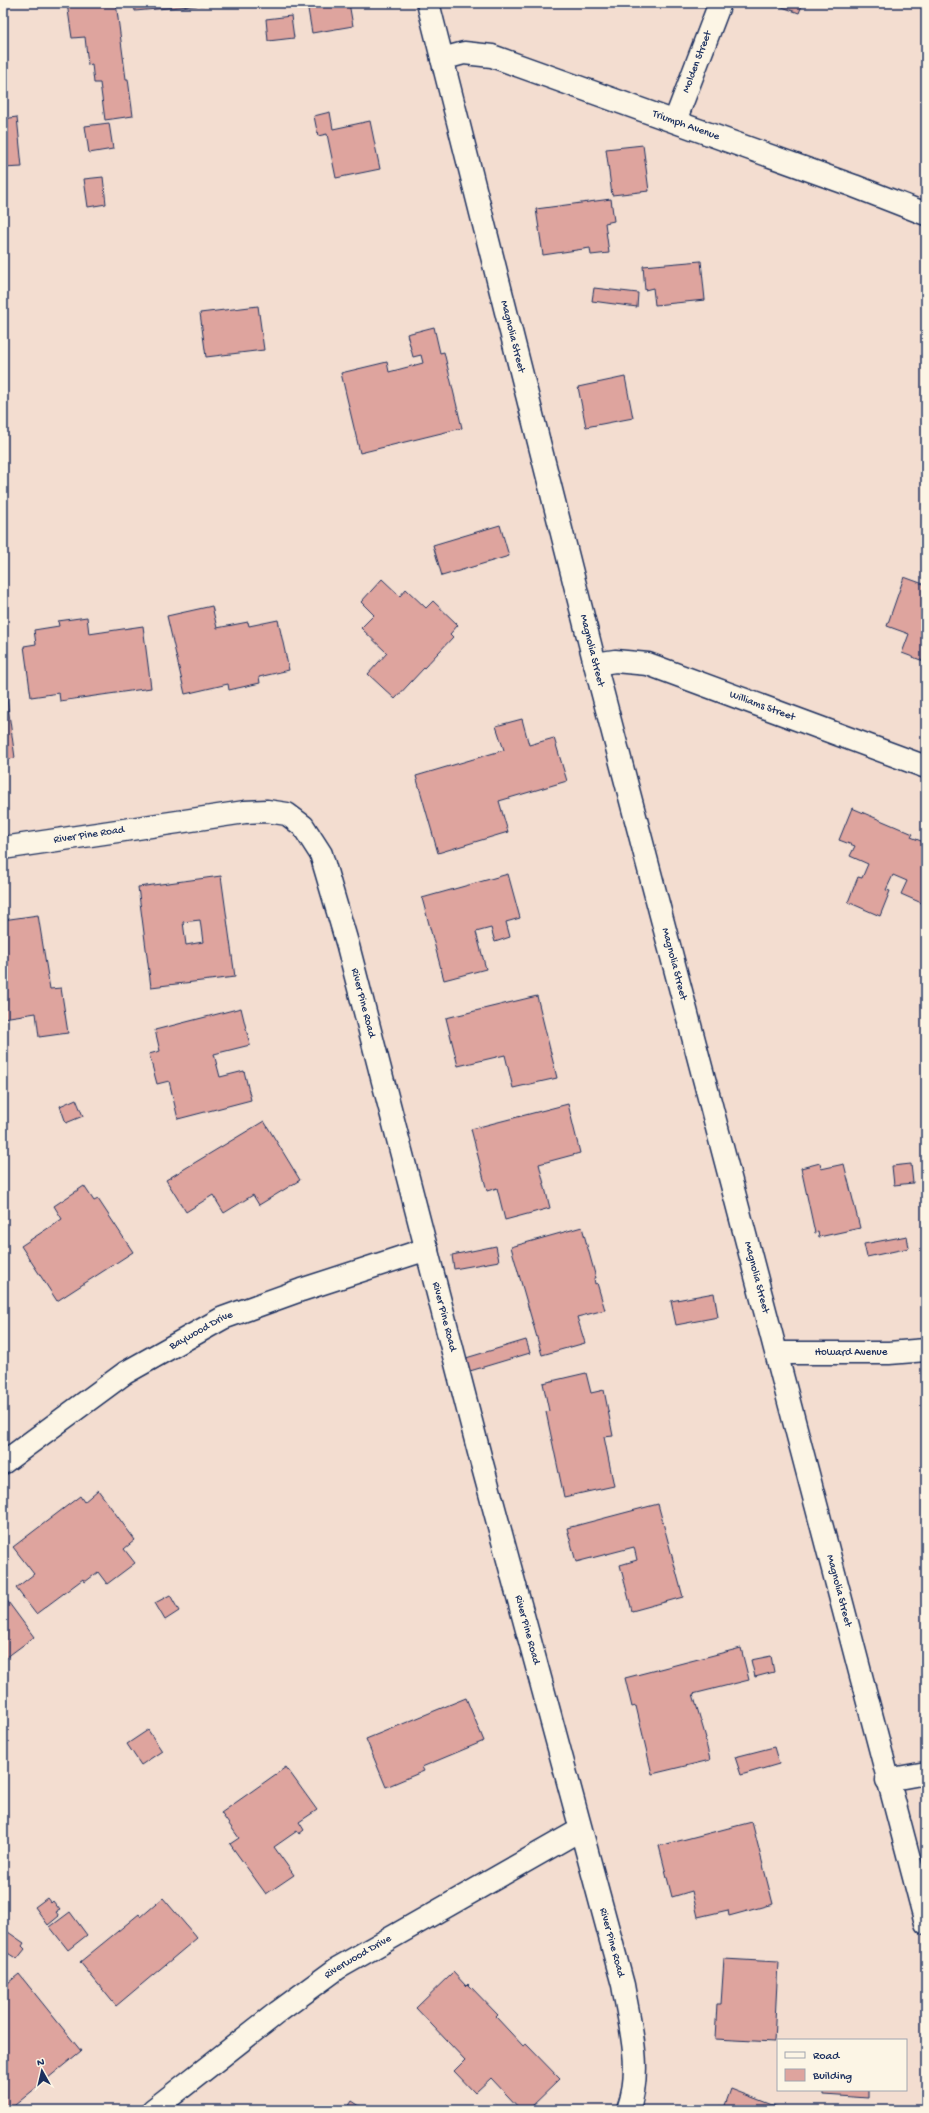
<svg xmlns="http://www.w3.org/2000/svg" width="929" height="2113" font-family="'Gochi Hand',sans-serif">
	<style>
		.building { fill: #dea49e; stroke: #1b2f5e; fill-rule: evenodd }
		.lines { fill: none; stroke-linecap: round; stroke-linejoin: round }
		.street-casing { stroke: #1b2f5e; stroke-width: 25 }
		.secondary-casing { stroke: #1b2f5e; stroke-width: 25 }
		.street { stroke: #fcf5e5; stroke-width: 22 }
		.secondary { stroke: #fcf5e5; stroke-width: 22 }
		.labels { text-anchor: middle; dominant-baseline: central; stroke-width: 3; stroke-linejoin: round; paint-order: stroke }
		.street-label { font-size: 11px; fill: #1b2f5e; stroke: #fcf5e5 }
	</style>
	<rect width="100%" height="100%" fill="#f3ddd0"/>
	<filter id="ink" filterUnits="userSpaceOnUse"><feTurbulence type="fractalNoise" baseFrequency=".025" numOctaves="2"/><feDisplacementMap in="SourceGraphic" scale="8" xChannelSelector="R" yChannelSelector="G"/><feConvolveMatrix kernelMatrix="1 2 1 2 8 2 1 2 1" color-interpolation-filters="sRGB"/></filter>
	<g filter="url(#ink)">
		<!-- building -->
		<path class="building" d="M67 3H116L126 79H128L133 116 105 120 100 83H94L92 64 88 65 85 37 72 38Z
			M134 3H212L213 4 135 11Z
			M307 3H349L353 26 312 33Z
			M771 3H803L799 13Z
			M291 16 294 38 268 41 266 19Z
			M330 112 333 129 370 121 380 169 336 178 327 134 318 136 314 116Z
			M17 117 22 167 3 168V119Z
			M109 123 113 149 89 153 85 126Z
			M643 145 649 191 612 195 606 149Z
			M103 177 106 204 88 207 84 179Z
			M611 199 614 221 605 223 609 253 591 255 590 248 543 255 536 209Z
			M701 261 705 300 655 305 653 288 645 290 643 266Z
			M594 288 638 293 637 307 592 301Z
			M258 306 264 350 206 357 200 313Z
			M434 327 440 353 444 352 462 428 360 453 341 373 387 362 389 372 423 363 421 355 413 357 407 334Z
			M625 377 633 418 586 427 578 387Z
			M500 525 509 556 442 576 433 545Z
			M904 577 926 585V662L902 653 909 634 887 626Z
			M382 579 400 596 406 589 426 608 433 601 458 625 450 634 453 637 395 699 368 674 387 653 361 628 374 615 361 602Z
			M212 606 217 628 248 622 249 626 278 620 289 670 259 677 260 683 229 690 228 684 185 694 167 616Z
			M87 617 89 634 143 626 151 688 60 701 59 693 31 697 24 646 36 644 34 630 59 626 58 621Z
			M3 669 15 758 3 760Z
			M522 719 529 745 554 738 567 781 499 801 508 832 438 853 416 776 504 750 496 726Z
			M852 808 913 834 911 837 926 843V905L901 894 907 881 893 875 886 890 890 891 880 916 848 902 858 877 862 878 868 864 850 856 855 846 839 840Z
			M508 874 520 918 506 922 510 937 495 942 491 928 476 932 486 969 444 980 422 898Z
			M221 876 235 977 151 987 138 887ZM200 920 203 942 186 945 183 922Z
			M38 915 50 989 61 988 68 1033 39 1037 36 1013 3 1018V920Z
			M537 996 557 1078 513 1088 505 1055 458 1066 446 1018Z
			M241 1008 250 1045 214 1054 220 1077 244 1071 251 1100 178 1119 169 1081 157 1084 149 1054 160 1051 155 1030Z
			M76 1099 83 1116 66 1123 60 1106Z
			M568 1104 580 1153 539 1164 550 1208 505 1220 497 1188 487 1191 471 1129Z
			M264 1121 300 1180 259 1205 253 1195 224 1213 213 1195 186 1212 166 1180Z
			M820 1163 821 1169 844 1164 860 1228 819 1237 818 1232 815 1233 801 1168Z
			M911 1164 913 1183 894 1185 892 1166Z
			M84 1186 94 1201 98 1199 133 1252 57 1301 21 1246 62 1219 54 1206Z
			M582 1227 596 1278H594L595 1284 597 1283 605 1310 577 1317 585 1343 542 1355 511 1247Z
			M907 1236 909 1248 867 1257 864 1244Z
			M496 1246 499 1261 454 1269 452 1255Z
			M714 1293 718 1317 676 1325 671 1301Z
			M526 1340 530 1353 470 1371 466 1358Z
			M586 1373 591 1393 604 1390 613 1436 604 1437 614 1486 564 1497 546 1412 549 1411 543 1383Z
			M98 1490 135 1540 124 1549 135 1563 107 1584 98 1572 85 1582 83 1579 36 1614 16 1588 34 1574 13 1547 80 1496 84 1502Z
			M658 1504 683 1597 632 1611 620 1565 637 1560 634 1547 576 1562 567 1528Z
			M3 1595 34 1637 3 1660Z
			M170 1595 179 1611 165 1620 155 1603Z
			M741 1648 749 1680 693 1694 706 1738 705 1739 710 1760 652 1774 636 1706 632 1707 625 1678Z
			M771 1656 774 1672 755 1677 751 1660Z
			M466 1698 484 1741 422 1767 424 1771 386 1787 366 1739Z
			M148 1730 162 1751 141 1765 127 1744Z
			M774 1747 779 1764 741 1775 735 1757Z
			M286 1767 317 1810 299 1822 304 1830 299 1834 297 1831 274 1847 294 1875 266 1894 230 1844 239 1838 221 1813Z
			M752 1822 773 1904 729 1916 728 1910 698 1917 692 1891 672 1897 659 1846Z
			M47 1898 51 1903 53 1901 60 1910 56 1912 59 1916 48 1925 35 1907Z
			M163 1898 197 1938 116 2006 80 1962 139 1914 141 1917Z
			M70 1912 87 1935 68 1950 50 1927Z
			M8 1932 24 1943 22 1946 25 1949 17 1959 3 1950V1933L6 1936Z
			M724 1959 778 1962 774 2042 715 2039 717 2004H721Z
			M453 1972 466 1986 468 1984 498 2015 496 2017 523 2046 526 2044 560 2079 528 2110H521L491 2078 475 2093 454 2071 465 2060 416 2008Z
			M19 1974 81 2051 9 2110H3V2050L5 2048 3 2046V1987Z
			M731 2089 785 2110H718L720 2106 724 2108Z
			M824 2090H868V2098L824 2095Z
			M352 2101 366 2110H346Z"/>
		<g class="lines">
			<!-- street casing -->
			<g class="street-casing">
				<g id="street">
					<path id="s1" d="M442 59 464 53 492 56 854 186 926 214"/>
					<path id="s2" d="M675 121 720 3"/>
					<path id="s3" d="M595 664 615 661 648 664 926 767"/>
					<path id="s4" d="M3 848 245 812 267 811 287 814 303 826 321 854 348 946 481 1460 623 1985C630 2027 643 2069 628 2110"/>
					<path id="s5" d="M777 1353H889L926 1350"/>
					<path id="s6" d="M3 1463 125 1373 223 1318 301 1290 427 1249"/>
					<path d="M887 1780 926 1773"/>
					<path id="s7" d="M153 2110 278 2012 338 1968 580 1830"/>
				</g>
			</g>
			<!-- secondary casing -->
			<g class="secondary-casing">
				<g id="secondary">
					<path id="s8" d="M428 3 595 664 926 1923"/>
				</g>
			</g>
			<!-- street -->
			<use href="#street" class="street"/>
			<!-- secondary -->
			<use href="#secondary" class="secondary"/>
		</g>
	</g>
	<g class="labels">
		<!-- street labels -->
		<g class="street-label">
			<text stroke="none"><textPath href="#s2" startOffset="63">Molden Street</textPath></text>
			<text stroke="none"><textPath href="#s1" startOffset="257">Triumph Avenue</textPath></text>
			<text stroke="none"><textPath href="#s8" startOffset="344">Magnolia Street</textPath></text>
			<text stroke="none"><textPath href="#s8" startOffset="668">Magnolia Street</textPath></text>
			<text stroke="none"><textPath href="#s3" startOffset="175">Williams Street</textPath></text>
			<text stroke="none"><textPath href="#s4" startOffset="87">River Pine Road</textPath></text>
			<text stroke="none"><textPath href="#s8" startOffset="992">Magnolia Street</textPath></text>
			<text stroke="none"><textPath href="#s4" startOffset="495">River Pine Road</textPath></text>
			<text stroke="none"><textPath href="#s8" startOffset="1316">Magnolia Street</textPath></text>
			<text stroke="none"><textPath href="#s4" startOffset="819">River Pine Road</textPath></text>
			<text stroke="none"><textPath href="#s6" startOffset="239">Baywood Drive</textPath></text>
			<text stroke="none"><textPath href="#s5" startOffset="74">Howard Avenue</textPath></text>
			<text stroke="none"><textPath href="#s8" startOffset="1640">Magnolia Street</textPath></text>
			<text stroke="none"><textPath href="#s4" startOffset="1143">River Pine Road</textPath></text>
			<text stroke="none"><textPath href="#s4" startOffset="1467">River Pine Road</textPath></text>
			<text stroke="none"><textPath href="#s7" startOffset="256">Riverwood Drive</textPath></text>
		</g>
	</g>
	<!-- margin -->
	<rect width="929" height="2113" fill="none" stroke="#fcf5e5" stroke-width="16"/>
	<rect x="8" y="8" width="913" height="2097" fill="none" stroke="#1b2f5e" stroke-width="1.5" filter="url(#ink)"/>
	<!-- legend -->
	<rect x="777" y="2039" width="130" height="52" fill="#fcf5e5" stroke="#a2a6af"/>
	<rect x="785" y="2052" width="20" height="6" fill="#fcf5e5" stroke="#a2a6af"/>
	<text x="813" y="2059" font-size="12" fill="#1b2f5e">Road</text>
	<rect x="785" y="2069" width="20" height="12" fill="#dea49e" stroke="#a2a6af"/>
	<text x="813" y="2079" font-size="12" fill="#1b2f5e">Building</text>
	<!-- north arrow -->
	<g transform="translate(42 2071) rotate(352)" stroke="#fcf5e5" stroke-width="3" paint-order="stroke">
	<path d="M0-3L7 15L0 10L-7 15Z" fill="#1b2f5e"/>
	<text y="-6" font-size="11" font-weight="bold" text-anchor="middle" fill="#1b2f5e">N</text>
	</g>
</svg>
